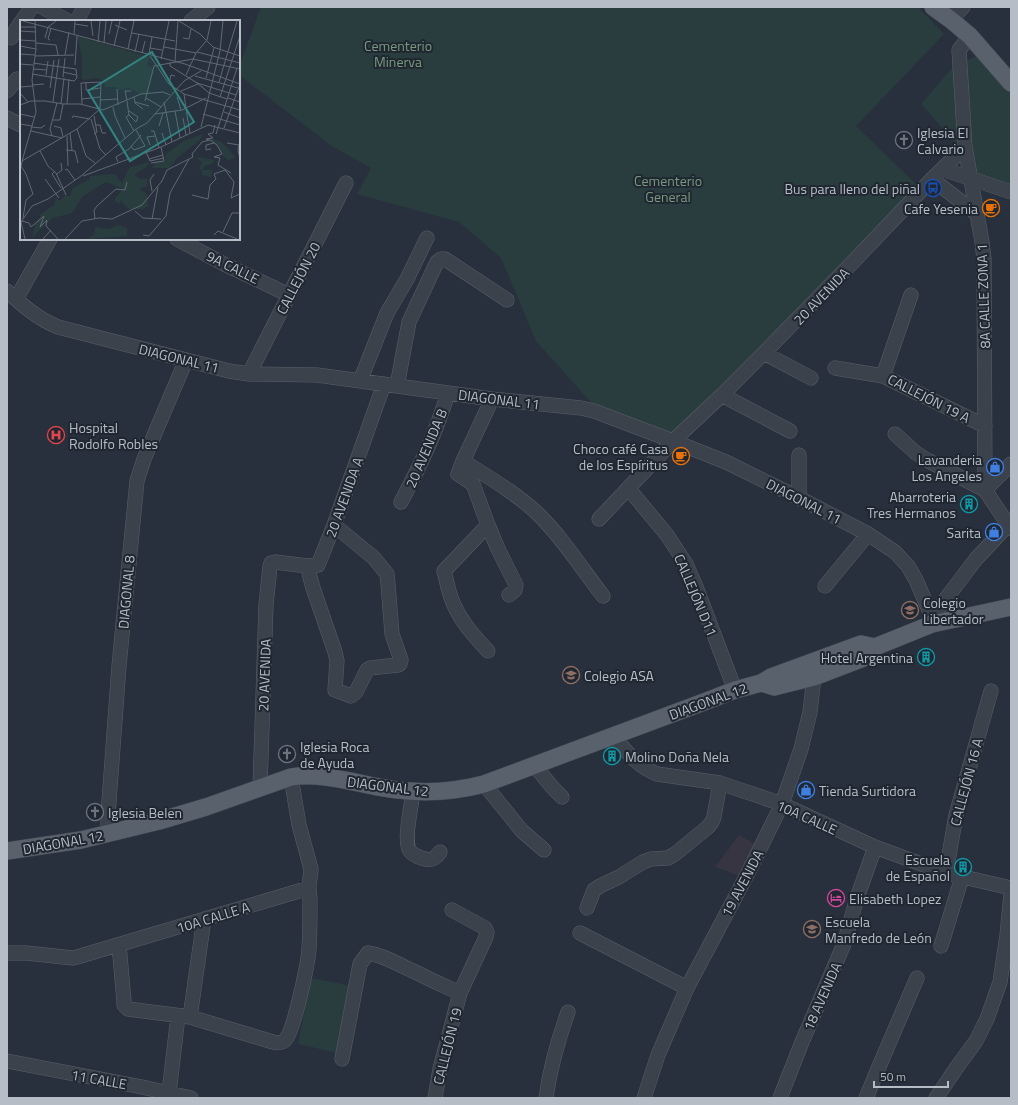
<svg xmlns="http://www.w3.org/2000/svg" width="1018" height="1105" font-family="'Titillium Web',sans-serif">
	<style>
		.medical { fill: #363541 }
		.green { fill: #2a3d3e }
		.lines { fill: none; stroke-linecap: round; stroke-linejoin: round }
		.minor-casing { stroke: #59606a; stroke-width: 15 }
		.major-casing { stroke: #444b55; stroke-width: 18 }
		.minor { stroke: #3b424c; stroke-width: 14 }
		.major { stroke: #59616c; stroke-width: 17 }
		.labels { text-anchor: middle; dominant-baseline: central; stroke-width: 4; stroke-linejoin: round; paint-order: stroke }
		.park-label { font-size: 14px; fill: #779a7f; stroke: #202731 }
		.poi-label { font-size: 14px; fill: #b7bdc7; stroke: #202731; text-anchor: start }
		.street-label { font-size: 14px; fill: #b7bdc7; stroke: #202731 }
		.inset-road { fill: none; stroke: #616874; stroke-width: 1 }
		.view { fill: #318480; fill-opacity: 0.15; stroke: #318480; stroke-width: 2 }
		.inset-edge { fill: none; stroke: #b7bdc7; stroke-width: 2 }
	</style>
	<rect width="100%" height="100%" fill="#27303c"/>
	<!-- medical -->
	<path class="medical" d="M739 835 757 845 745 878 715 867Z"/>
	<!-- green -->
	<path class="green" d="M261 7H918L944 34 856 126 919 187 677 437 596 408 536 341 501 258 459 222 357 194 371 168 332 146 239 75V67Z
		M977 56 1011 94V190L984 180 974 169 966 61Z
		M959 60 960 148 921 104Z
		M311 978 351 986 338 1053 298 1044Z"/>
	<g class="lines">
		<!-- minor casing -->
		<g class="minor-casing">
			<path id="minor" d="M42 7 68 21
				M951 20 963 7
				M22 21 32 7
				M77 21 84 7
				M191 21 208 7
				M970 36 959 50 965 147 982 242 984 259 985 490 1011 529
				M11 38 21 22
				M7 91 17 79
				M7 118 21 125
				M942 169 1011 192
				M932 179 977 214
				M177 239 224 264 289 295
				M7 291C22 305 38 319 58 327L229 371 249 374 317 375 492 399 581 408 594 411 673 441 726 462 799 498 868 534 895 552 908 566 916 580 932 617V624
				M16 299 50 239
				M764 353 811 378
				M835 368 883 376 985 426
				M249 374 346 183
				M883 376 911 295
				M360 381 387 313 407 279 427 238
				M397 386 409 322 437 262 441 259H445L507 300
				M722 395 790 431
				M492 399 463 461 458 474 473 484 488 525 498 549 516 585 515 590 509 595
				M895 434 916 453 927 460 985 490
				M799 455V498
				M463 461C488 477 516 493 538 514 562 537 582 569 603 596
				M628 488 667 535 686 564 696 587 735 690
				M985 490 1011 464
				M401 502C420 466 436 433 448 393
				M599 519 673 441 722 395 764 353 853 262 932 179 965 147
				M308 566 310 577 313 588 335 652 337 661 335 690 351 696 356 692 367 670 370 668 398 665 400 664 401 660 392 634 388 584 387 574 374 558 334 525
				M825 586 868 534
				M932 617 976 559 1008 525
				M488 651C475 637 462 623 454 605 449 595 447 582 444 571L488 525
				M613 736C627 752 637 766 657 774L720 783 782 804 875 847 946 873 1011 888
				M534 765 553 788 562 797
				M484 784 522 831 544 850
				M260 788 266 605 270 566 271 563 275 562 308 566 318 565 334 525 384 384
				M413 792C412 803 402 846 411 852 414 855 421 858 425 859 432 861 436 858 440 852
				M108 834V815L119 666 137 481 144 459 186 360
				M946 873 956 815 991 691
				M587 908 594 890 600 886 619 877 643 862 651 859 668 858 675 854 708 827 712 822 714 817 720 783
				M580 933 687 988
				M119 945 124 1001V1005L128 1009 190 1017 273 1042C277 1043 282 1043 285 1040 294 1032 308 963 309 949 310 933 310 916 310 900 310 896 309 891 309 887 309 881 311 876 311 869L299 825 291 777
				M941 946 962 877
				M7 953H26L73 958 77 957 309 888
				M190 1017 204 919
				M342 1059 360 964 368 953C386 956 395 963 411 970 427 978 444 986 460 993
				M7 1061 142 1087 191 1098
				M169 1093 178 1016
				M435 1098 440 1069 460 993 486 937 487 932 485 928 452 910
				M546 1098C550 1068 558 1040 568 1012
				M644 1098 658 1055 687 988 748 873 782 804 801 749 810 712 814 677V668
				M780 1098 802 1042 844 944 857 898 875 847
				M866 1098 881 1062 917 978
				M936 1098 957 1067 976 1041 987 1019 1000 982 1007 935 1011 894"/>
		</g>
		<!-- major casing -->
		<g class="major-casing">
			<path id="major" d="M933 7 951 20 970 36 1011 83
				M762 683 774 687 814 677 866 657 875 647 932 624 1011 607
				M7 851 81 840 159 821 206 807 291 777C320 772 355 783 384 788 418 794 450 793 484 784L704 702 735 690 761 683 771 677 861 644 875 647"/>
		</g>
		<!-- minor -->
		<use href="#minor" class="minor"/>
		<!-- major -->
		<use href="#major" class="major"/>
	</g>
	<!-- icons -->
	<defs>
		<g id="church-ring" transform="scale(0.9)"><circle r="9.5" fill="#202731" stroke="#6b7280" stroke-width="1.5"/><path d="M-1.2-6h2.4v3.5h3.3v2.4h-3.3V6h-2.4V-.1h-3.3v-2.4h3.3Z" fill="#6b7280"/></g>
		<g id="bus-ring" transform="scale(0.9)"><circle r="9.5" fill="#202731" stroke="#1a4fb4" stroke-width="1.5"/><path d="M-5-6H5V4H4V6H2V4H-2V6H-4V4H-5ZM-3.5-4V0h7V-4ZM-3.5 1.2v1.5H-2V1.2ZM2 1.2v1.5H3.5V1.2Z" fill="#1a4fb4"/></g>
		<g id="cafe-ring" transform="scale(0.9)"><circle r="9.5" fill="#202731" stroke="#e8710a" stroke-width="1.5"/><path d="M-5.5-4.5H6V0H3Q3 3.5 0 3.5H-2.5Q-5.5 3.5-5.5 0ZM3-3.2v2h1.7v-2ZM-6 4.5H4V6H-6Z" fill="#e8710a"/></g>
		<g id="hospital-ring" transform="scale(0.9)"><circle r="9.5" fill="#202731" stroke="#e0444e" stroke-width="1.5"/><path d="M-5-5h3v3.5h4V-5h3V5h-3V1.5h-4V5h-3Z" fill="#e0444e"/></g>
		<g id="shop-ring" transform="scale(0.9)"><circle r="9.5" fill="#202731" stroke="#3f7fe0" stroke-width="1.5"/><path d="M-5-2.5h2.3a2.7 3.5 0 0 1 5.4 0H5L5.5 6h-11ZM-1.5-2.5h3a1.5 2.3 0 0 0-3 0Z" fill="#3f7fe0"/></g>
		<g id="building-ring" transform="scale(0.9)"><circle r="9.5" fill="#202731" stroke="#0f9aa8" stroke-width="1.5"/><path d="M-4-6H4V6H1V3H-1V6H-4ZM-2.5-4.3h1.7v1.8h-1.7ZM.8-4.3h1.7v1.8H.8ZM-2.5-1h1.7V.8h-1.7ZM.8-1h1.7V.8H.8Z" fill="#0f9aa8"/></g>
		<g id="school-ring" transform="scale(0.9)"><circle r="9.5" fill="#202731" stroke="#8d6e63" stroke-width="1.5"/><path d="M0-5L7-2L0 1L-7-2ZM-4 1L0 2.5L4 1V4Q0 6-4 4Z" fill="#8d6e63"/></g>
		<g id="hotel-ring" transform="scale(0.9)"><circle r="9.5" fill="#202731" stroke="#d1479c" stroke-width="1.5"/><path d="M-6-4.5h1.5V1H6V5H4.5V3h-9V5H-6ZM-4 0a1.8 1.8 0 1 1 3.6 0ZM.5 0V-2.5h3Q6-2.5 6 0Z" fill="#d1479c"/></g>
	</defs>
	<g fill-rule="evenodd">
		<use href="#church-ring" x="904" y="140"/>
		<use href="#bus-ring" x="933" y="188"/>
		<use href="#cafe-ring" x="991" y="208"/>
		<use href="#hospital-ring" x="56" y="435"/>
		<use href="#cafe-ring" x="681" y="456"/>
		<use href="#shop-ring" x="995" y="467"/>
		<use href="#building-ring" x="969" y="504"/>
		<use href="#shop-ring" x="994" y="532"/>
		<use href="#school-ring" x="910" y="610"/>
		<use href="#building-ring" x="926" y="657"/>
		<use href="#school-ring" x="571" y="675"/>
		<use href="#church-ring" x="287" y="754"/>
		<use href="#building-ring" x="612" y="756"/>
		<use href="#shop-ring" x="806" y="790"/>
		<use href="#church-ring" x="95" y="812"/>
		<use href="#building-ring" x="963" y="867"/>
		<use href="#hotel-ring" x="836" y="898"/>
		<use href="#school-ring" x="812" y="929"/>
	</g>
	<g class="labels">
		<!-- park labels -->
		<g class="park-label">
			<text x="398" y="45">Cementerio<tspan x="398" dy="16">Minerva</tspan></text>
			<text x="668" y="180">Cementerio<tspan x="668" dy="16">General</tspan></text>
		</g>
		<!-- poi labels -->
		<g class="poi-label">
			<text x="917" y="132">Iglesia El<tspan x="917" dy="16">Calvario</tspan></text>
			<text x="920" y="188" text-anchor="end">Bus para lleno del piñal</text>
			<text x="978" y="208" text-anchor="end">Cafe Yesenia</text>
			<text x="69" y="427">Hospital<tspan x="69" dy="16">Rodolfo Robles</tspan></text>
			<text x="668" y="448" text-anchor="end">Choco café Casa<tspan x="668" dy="16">de los Espíritus</tspan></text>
			<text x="982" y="459" text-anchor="end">Lavanderia<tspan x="982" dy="16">Los Angeles</tspan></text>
			<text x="956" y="496" text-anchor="end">Abarroteria<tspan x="956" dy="16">Tres Hermanos</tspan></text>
			<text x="981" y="532" text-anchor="end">Sarita</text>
			<text x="923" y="602">Colegio<tspan x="923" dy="16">Libertador</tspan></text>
			<text x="913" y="657" text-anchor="end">Hotel Argentina</text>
			<text x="584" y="675">Colegio ASA</text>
			<text x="300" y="746">Iglesia Roca<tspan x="300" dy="16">de Ayuda</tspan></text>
			<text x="625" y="756">Molino Doña Nela</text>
			<text x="819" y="790">Tienda Surtidora</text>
			<text x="108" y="812">Iglesia Belen</text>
			<text x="950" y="859" text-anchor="end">Escuela<tspan x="950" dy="16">de Español</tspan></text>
			<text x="849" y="898">Elisabeth Lopez</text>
			<text x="825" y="921">Escuela<tspan x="825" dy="16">Manfredo de León</tspan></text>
		</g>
		<!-- street labels -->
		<g class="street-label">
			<text transform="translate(233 267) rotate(26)">9A CALLE</text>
			<text transform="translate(298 278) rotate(-63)">CALLEJÓN 20</text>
			<text transform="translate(821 296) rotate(-46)">20 AVENIDA</text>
			<text transform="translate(983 296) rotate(-92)">8A CALLE ZONA 1</text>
			<text transform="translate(179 358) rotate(14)">DIAGONAL 11</text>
			<text transform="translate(929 398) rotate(27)">CALLEJÓN 19 A</text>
			<text transform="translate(499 399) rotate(7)">DIAGONAL 11</text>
			<text transform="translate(426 448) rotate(-67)">20 AVENIDA B</text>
			<text transform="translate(344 497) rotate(-70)">20 AVENIDA A</text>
			<text transform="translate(804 501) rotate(27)">DIAGONAL 11</text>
			<text transform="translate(126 592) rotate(-85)">DIAGONAL 8</text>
			<text transform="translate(696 595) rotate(67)">CALLEJÓN D11</text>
			<text transform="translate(264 675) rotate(-88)">20 AVENIDA</text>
			<text transform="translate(708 701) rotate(-20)">DIAGONAL 12</text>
			<text transform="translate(966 782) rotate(-75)">CALLEJÓN 16 A</text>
			<text transform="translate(388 786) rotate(7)">DIAGONAL 12</text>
			<text transform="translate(807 817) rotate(24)">10A CALLE</text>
			<text transform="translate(63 842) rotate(-10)">DIAGONAL 12</text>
			<text transform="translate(742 883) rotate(-62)">19 AVENIDA</text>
			<text transform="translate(213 917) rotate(-17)">10A CALLE A</text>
			<text transform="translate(822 996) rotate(-66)">18 AVENIDA</text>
			<text transform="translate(447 1046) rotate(-76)">CALLEJÓN 19</text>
			<text transform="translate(99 1079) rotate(10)">11 CALLE</text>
		</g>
	</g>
	<!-- overview -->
	<g transform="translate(20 20)">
		<rect width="220" height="220" fill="#27303c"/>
		<path d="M57 16 129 37 127 46 133 48 127 73 121 74 109 68 98 70 97 67H85L84 61 76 58 62 60V36ZM183 114 179 121 158 137 149 148H131L135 145V142H145L146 134 164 121ZM191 118 202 122 215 137 213 139 208 140 203 136 199 127 189 119ZM178 137 194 140 192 144 184 146 183 150H192L191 157 181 155 182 150 179 149 182 142 177 139ZM128 142 129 145 114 155 121 159 127 158 128 166 119 169 127 174 128 185H130L123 189H109L100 180V184L95 181V178L103 169 86 162 63 176 52 193 33 198 12 217 16 202 21 197 19 195 34 185 36 178 40 181 44 176H50L53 168 70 159V156L95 154 102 163 109 148ZM98 205 107 208V216L68 219 75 214V207L90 209Z" fill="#2a3d3e"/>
		<path class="inset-road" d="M3 1 165 44 220 64M71 1 73 16M159 1 180 14 193 27 220 36M55 4 68 6M95 5 107 10M0 7H16M0 11 16 12M112 13 155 21M54 14 55 1M89 14 92 1M25 18 28 7 36 1M163 18 169 19 171 9M0 20 16 21M30 20 28 19 31 8M78 22 80 1M16 23 36 25 38 35M84 23 86 1M0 26 16 29M94 26 100 1M144 27 176 33M130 28 142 30M108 29 114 1M115 32 119 14M177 32 220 43M122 33 125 21M0 34 15 35M129 34 132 17M45 35 49 12M15 36 54 35M130 36 149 64 164 74 220 90M141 39 149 1M155 41 158 1M150 42V46L177 63 216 75M0 44 13 45M55 45 57 16M134 46 173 39 220 49M13 49 27 50M43 52 56 55M12 54 54 61 57 58 56 49 13 43M26 55 28 41M166 55 176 33 187 20 191 1M175 56 218 68M43 57 45 38M186 58 194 28M66 62V70L80 68M176 62 189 73 207 79M199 62 217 1M149 64 151 55 155 56M12 65 24 64M0 67 13 66M30 68 34 40M97 69 98 85M161 71 178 64M0 73 8 82M164 74 166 88M114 77 115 83 123 89M157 77 161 90M200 77 220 16M126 78 141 87M208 78 220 82M62 79 80 77M80 80 97 79M107 80 105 71H111M147 80 164 61 181 51M107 81 109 95 106 97 114 111M125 81 134 46M33 82 39 39M115 82 129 86M144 82 152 122M41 84 44 58M47 84 49 59M62 84 61 63 81 62 80 89M0 85 11 81H25L43 84H60L83 90 121 74 143 72 150 75M93 87 95 96 105 118M166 89 170 113M155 91 160 118M204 92 220 98M0 94 14 97M135 94 162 90 186 78M183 94 220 105M109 95 116 102 118 97 109 91M52 98 53 96 70 99M163 98 166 115M71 99 80 129 86 135M33 100H40L43 84M0 104 12 106M76 105H80L82 113H86M34 106 41 108 43 117M139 106 143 93M12 107 21 108 25 105M181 107 200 31 203 1M204 108 220 64M57 109 66 136 75 143M11 111 42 118M131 111H134L139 128M50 113 52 130M142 113 146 125M74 114 77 112 74 96M196 114 217 48M32 116 30 109 37 83M47 116 48 146M189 120 186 119 193 118 188 114 193 113 195 105M220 121 218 130 220 139M207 123 219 125M130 125 127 117 135 116M111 126 114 130 125 126 116 110M141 127 144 141M191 129 186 130V125L194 123M46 130 55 131 58 143M20 131 28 146 36 153 46 175M126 132 130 141 144 138M4 134 16 92 12 60 16 29 15 1M129 139 143 135M2 141 57 109 80 89M98 142 96 137 109 129 121 115M131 143 144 141M45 150 47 149 55 160M205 150 214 162 211 178 220 174M35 151 32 154 41 168M37 154 42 150 41 143M63 156 141 127 188 105 220 113M25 159 39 178M132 171 130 160 134 154M172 175 188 179 190 165 196 159 194 154 205 150M115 191 123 198 141 199M3 198 6 180 13 174 6 154 1 146 4 134M75 199 74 190 77 186 96 169 105 170 107 162M132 199 138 167M2 201 9 203 11 207 24 196 20 207 27 200 26 206 38 219M203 212 212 193H220M123 215 129 216 146 196 150 173 169 139M194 215 198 211 217 219M5 219 1 202 12 186 28 179 61 156 116 109 127 103 148 79M23 219 31 210M45 219 62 201 79 198 92 199 122 185 142 161 147 150 173 137 172 134 182 122 190 120 197 125 202 134 194 137 200 138 198 145 211 153"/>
		<path class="view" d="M132 32 174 102 110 141 68 71Z"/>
		<rect width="220" height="220" class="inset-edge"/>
	</g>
	<!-- border -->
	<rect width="1018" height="1105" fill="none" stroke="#b7bdc7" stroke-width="16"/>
	<!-- scale -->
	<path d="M874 1081v6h74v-6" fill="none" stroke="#b7bdc7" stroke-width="2"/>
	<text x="880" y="1081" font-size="12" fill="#b7bdc7" stroke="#202731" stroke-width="3" paint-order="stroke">50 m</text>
</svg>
